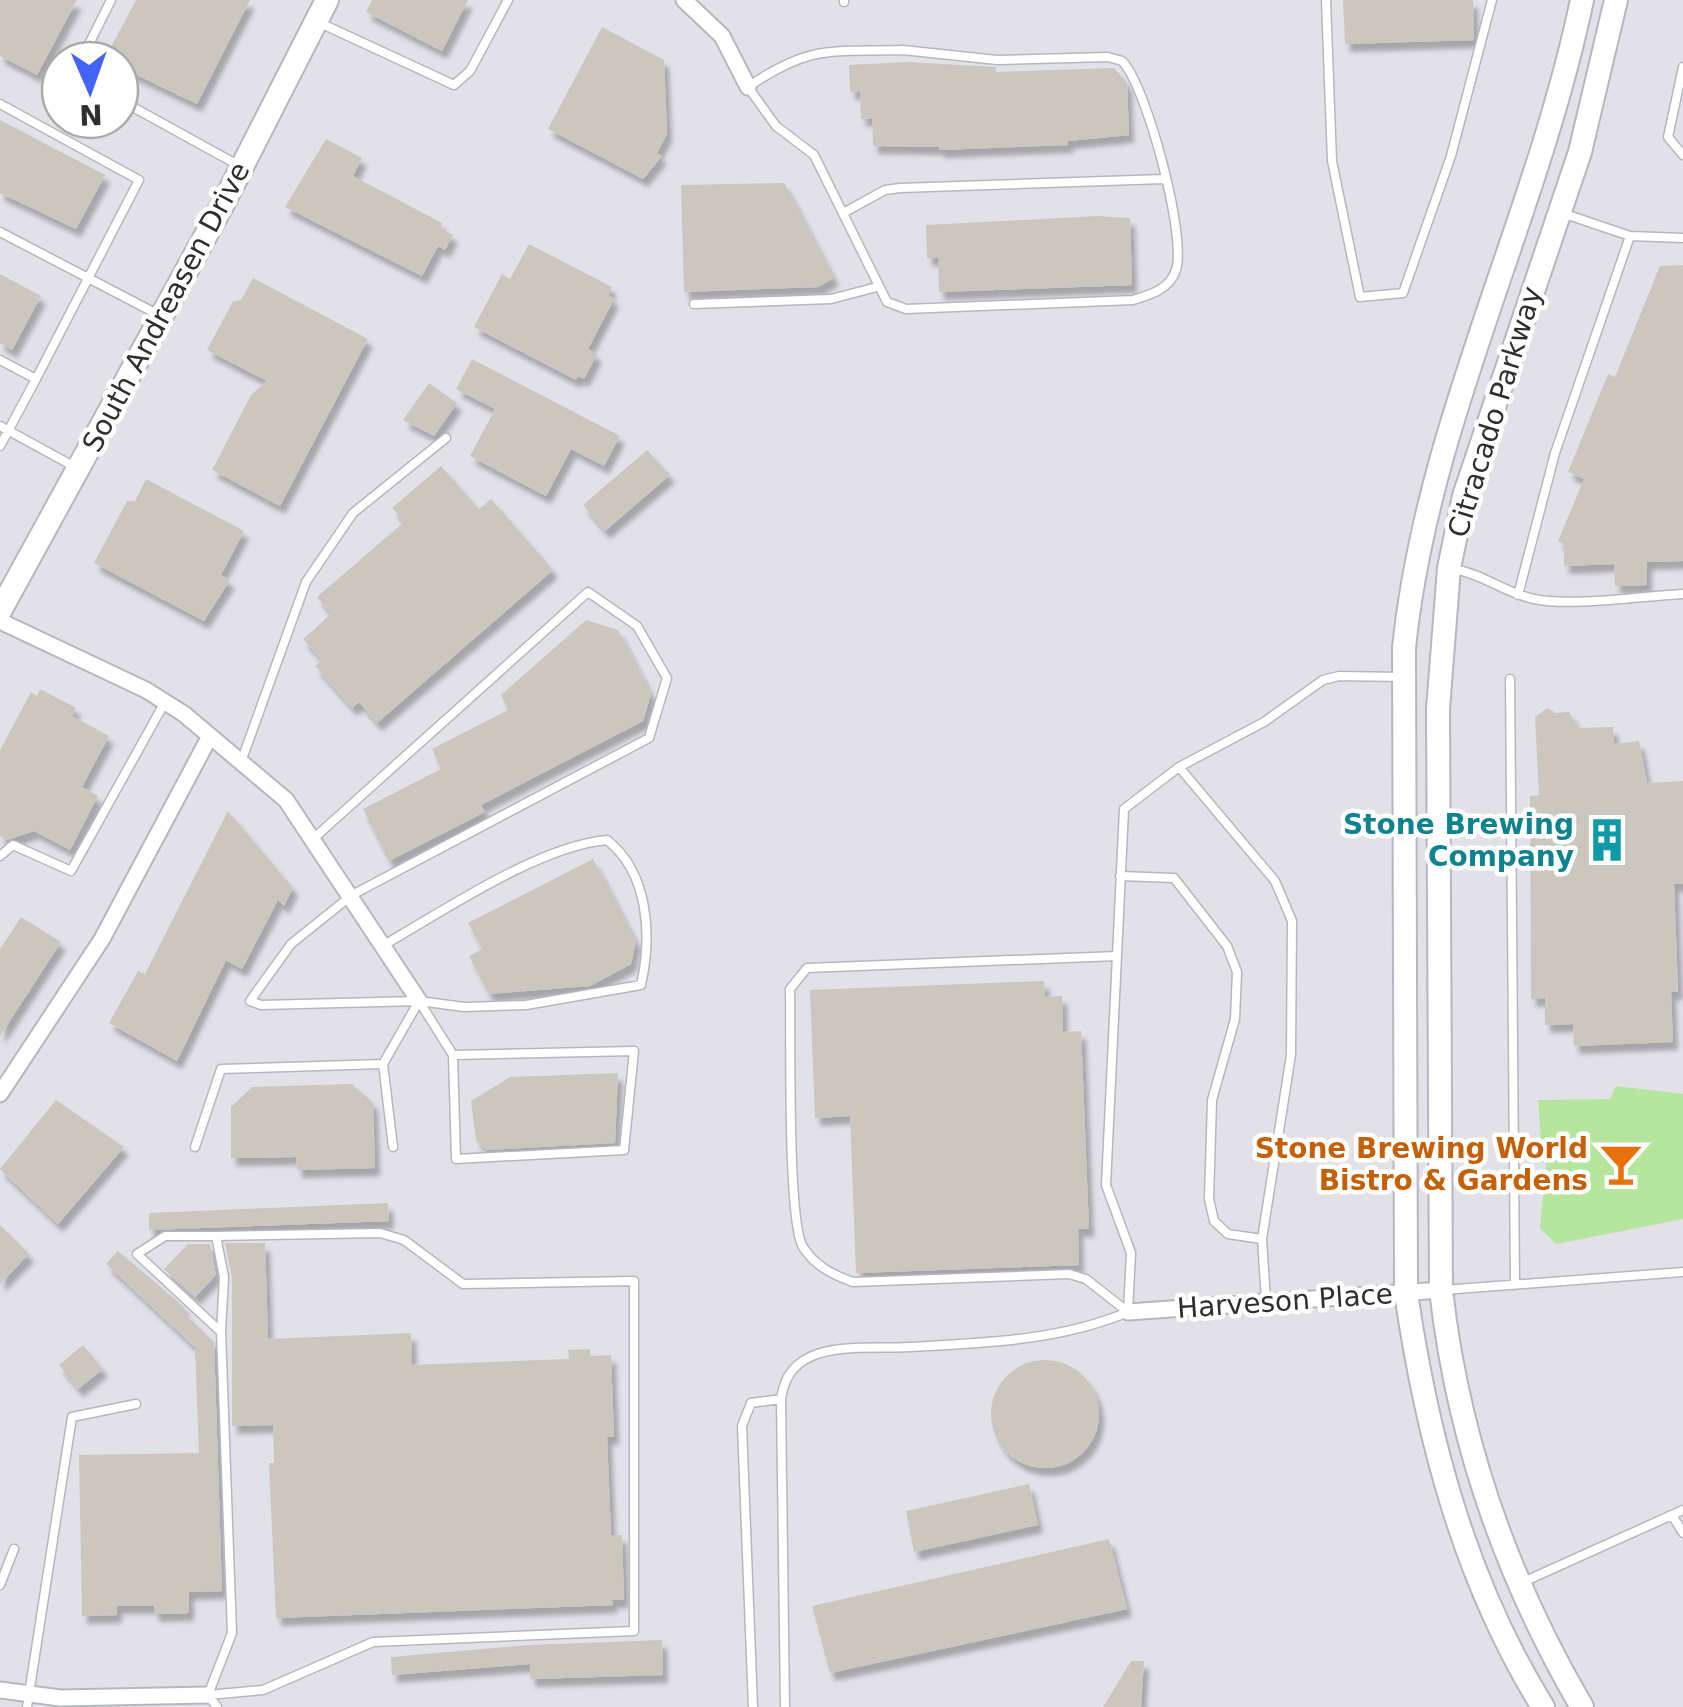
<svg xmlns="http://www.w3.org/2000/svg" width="1683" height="1707" font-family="'DejaVu Sans',sans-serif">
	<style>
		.industrial { fill: #e3e1e8; fill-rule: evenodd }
		.green { fill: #b6e59e }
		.building { fill: #cbc7bf; filter: url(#shadow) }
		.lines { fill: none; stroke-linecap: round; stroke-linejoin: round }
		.lane-casing { stroke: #b4b7c1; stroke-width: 11 }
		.street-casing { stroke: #b4b7c1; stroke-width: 19 }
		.secondary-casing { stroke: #b4b7c1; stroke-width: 26 }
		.lane { stroke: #fff; stroke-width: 8 }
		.street { stroke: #fff; stroke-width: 15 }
		.secondary { stroke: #fff; stroke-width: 22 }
		.labels { text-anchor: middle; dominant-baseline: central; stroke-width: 9; stroke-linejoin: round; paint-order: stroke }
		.street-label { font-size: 28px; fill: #2e2e2e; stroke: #fff }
		.culture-label { font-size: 28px; font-weight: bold; fill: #0d838f; stroke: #fff; text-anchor: end }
		.food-label { font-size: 28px; font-weight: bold; fill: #c56008; stroke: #fff; text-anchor: end }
	</style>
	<defs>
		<filter id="shadow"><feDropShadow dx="5" dy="8" stdDeviation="2.5" flood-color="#0004"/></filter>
	</defs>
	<rect width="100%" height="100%" fill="#efe9e1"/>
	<!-- industrial -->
	<path class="industrial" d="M0 0H1683V1707H0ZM60 60H120V120H60Z"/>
	<!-- green -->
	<path class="green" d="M1616 1086 1683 1094V1219L1556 1244 1540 1228 1547 1154 1541 1140 1538 1100 1610 1099Z"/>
	<!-- building -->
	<path class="building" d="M0 0H77L37 75 0 56Z
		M136 0H250L197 104 120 67V60H104Z
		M372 0H468L442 51 366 12Z
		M1343 0H1473L1474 40 1345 44Z
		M602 27 664 60 667 134 657 153 662 156 643 179 548 129Z
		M907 62 996 67V72L1114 68 1127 83 1129 135 1068 141V145L939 150V147L873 146 872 118 861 119 860 91 850 92 849 65Z
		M0 120 105 175 76 229 0 193Z
		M326 139 362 158 353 176 442 223 440 228 453 235 445 250 438 246 422 276 285 207Z
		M784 183 834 278 818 287 684 292 681 185Z
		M1098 216 1130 218 1132 285 939 292 938 258H927L926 225Z
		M529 244 612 287 608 295 614 299 588 349 597 354 584 379 578 376 576 380 474 327 502 274 510 279Z
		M1683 265V561L1647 562V585L1615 586 1614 564 1564 566V544L1558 541 1584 479 1568 472 1608 374 1615 377 1660 266Z
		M0 274 41 296 12 350 0 343Z
		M253 278 368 339 280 506 212 470 251 395 267 381 207 350 233 301 241 300Z
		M472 359 620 436 604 466 571 449 546 496 470 456 495 409 456 389Z
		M429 383 457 403 434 436 403 420Z
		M647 450 670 475 605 531 583 505Z
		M441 466 479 509 491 499 553 570 377 723 359 702 352 708 315 666 322 660 303 639 331 614 317 597 404 522 392 508Z
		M146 479 244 531 221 575 230 580 204 621 94 563 127 501H135Z
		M586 620 618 630 651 694 643 721 481 805 485 812 389 861 363 809 441 769 432 749 508 710 501 695Z
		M40 689 76 708 72 716 109 736 82 787 98 796 70 850 34 831 7 840 0 836V750L31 692 37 696Z
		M1547 708 1556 713 1569 712 1578 728 1613 727 1614 744 1639 741 1647 783 1683 781V884H1674L1678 992H1671L1673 1042 1574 1046 1573 1024 1545 1025V998L1531 999 1530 796 1539 795 1535 717Z
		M228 811 293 888 284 906 278 900 242 969 226 960 177 1061 109 1023 138 971 145 974Z
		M593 859 636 942 631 964 590 986 489 994 469 956 482 949 468 923Z
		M21 917 61 942 0 1036V949Z
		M1044 981 1045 997 1062 996 1063 1032 1081 1031 1089 1229H1078L1079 1265 856 1273 850 1116 815 1118 810 990Z
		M618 1073 615 1143 486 1150 476 1140 471 1101 510 1077Z
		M352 1084 373 1103 375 1168 297 1170 296 1157 231 1158V1107L252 1087Z
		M56 1100 124 1147 58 1224 0 1169Z
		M388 1203 389 1221 149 1230V1213Z
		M0 1225 29 1254 0 1284Z
		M225 1243H265L268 1339 411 1333 412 1365 569 1359 568 1350 590 1349V1356L611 1355 614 1437H607L611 1535H622L624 1600H612L613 1605 276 1618 269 1463H274L273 1425 232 1426V1277Z
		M188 1244H210L216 1275 195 1297 164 1269Z
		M118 1251 185 1308 182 1311 214 1342 222 1591 189 1592V1613L154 1614V1606H117V1615L82 1616 79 1455 199 1453 195 1347 106 1264Z
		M83 1345 103 1369 78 1389 59 1365Z
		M991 1414a54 54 0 1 1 108 0a54 54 0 1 1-108 0Z
		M1029 1484 1038 1525 914 1552 906 1511Z
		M1109 1539 1127 1609 830 1673 812 1606Z
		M662 1640 663 1675 530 1679V1664L392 1675 391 1657 529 1645Z
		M1131 1661H1144L1141 1707H1103Z"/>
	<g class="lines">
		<!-- lane casing -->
		<g class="lane-casing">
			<path id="lane" d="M844 0V2
				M1326 0 1332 161 1360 297 1403 293 1451 156 1492 0
				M320 23 454 85 470 71 508 0
				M903 50 997 60 1108 57 1122 61C1146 84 1187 237 1176 270 1170 289 1150 295 1133 300L906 309 887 302 814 155 776 126 748 87C810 44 831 52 903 50Z
				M81 60 111 0
				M1683 67 1668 137 1683 155
				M120 100 238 165
				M0 104 139 180 36 379 0 360
				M845 212 885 190 900 188 1164 179
				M0 232 159 315
				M1630 236 1683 238
				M694 304 831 299 877 287
				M0 426 75 467
				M0 446 36 379
				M1454 569C1483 574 1505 593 1534 599 1570 607 1643 596 1683 594
				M1518 595 1555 453 1630 236 1565 214
				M1510 679 1515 1285
				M241 762 306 582 353 513 446 438
				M1179 767 1275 881 1292 921 1291 1055 1262 1239 1266 1301
				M313 839 588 592 637 626 667 678 649 738 352 895 291 944 250 1001 261 1005 419 1001 464 1007 526 1005 641 985C652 936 649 873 607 840 539 846 445 910 384 945
				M0 856 13 845 71 871 165 702
				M1120 876 1174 878 1227 946 1237 972 1235 1019 1212 1100 1209 1199 1214 1221 1228 1234 1262 1239
				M1117 956 807 968 790 989C791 1031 787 1220 803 1247 815 1266 833 1275 853 1282L1069 1274 1086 1279 1128 1312
				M419 1001 453 1055 456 1159 624 1150 634 1051 453 1055
				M383 1064 393 1147
				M195 1147 221 1069 383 1064 419 1001
				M1443 1290 1683 1272
				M1128 1312 1131 1253 1106 1185 1124 809 1179 767 1264 722 1323 680 1339 676 1401 677
				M1672 1515 1683 1533
				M1521 1583 1683 1510
				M0 1585 14 1549
				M208 1695 263 1690 373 1642 634 1631V1281L463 1284 404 1240 380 1233 216 1236
				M208 1695 232 1633 221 1332 137 1254 165 1236H216L224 1277 221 1332
				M208 1695 217 1707
				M27 1707 72 1417 136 1404
				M753 1707 742 1426 751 1403 781 1399
				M785 1707 781 1399C784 1380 791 1366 810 1357 837 1344 878 1349 909 1347 983 1343 1059 1341 1128 1312"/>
		</g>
		<!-- street casing -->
		<g class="street-casing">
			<path id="street" d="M684 0 722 36 748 87
				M0 621 146 690 184 714 286 800 419 1001
				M0 1094 102 939 210 736
				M1128 1312 1441 1290
				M0 1690 60 1698 208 1695"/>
		</g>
		<!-- secondary casing -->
		<g class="secondary-casing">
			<path id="secondary" d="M0 611 223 204 327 0
				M1543 1707C1465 1582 1427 1437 1406 1293L1404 648C1427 423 1536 220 1582 0
				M1582 1707C1506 1577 1458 1441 1441 1290L1438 709 1449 568 1464 496 1580 152 1616 0"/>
		</g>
		<!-- lane -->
		<use href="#lane" class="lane"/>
		<!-- street -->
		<use href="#street" class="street"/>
		<!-- secondary -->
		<use href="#secondary" class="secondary"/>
	</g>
	<!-- icons -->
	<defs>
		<g id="building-bare" transform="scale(3.45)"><path d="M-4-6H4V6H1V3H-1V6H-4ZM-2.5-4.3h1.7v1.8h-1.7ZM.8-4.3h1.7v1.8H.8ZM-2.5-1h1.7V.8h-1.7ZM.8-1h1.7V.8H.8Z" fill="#0f9aa8" stroke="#fff" stroke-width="2.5" paint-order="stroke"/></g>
		<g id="bar-bare" transform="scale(3.45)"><path d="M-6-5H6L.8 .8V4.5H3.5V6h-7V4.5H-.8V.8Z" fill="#e8710a" stroke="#fff" stroke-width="2.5" paint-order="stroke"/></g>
	</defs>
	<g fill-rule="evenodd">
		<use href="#building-bare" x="1607" y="840"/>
		<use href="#bar-bare" x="1621" y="1164"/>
	</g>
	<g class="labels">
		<!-- street labels -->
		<g class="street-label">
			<text transform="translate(166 307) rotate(-62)">South Andreasen Drive</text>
			<text transform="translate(1495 412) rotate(-73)">Citracado Parkway</text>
			<text transform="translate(1285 1301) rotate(-4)">Harveson Place</text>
		</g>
		<!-- culture labels -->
		<g class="culture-label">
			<text x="1574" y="824">Stone Brewing<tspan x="1574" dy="32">Company</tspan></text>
		</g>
		<!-- food labels -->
		<g class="food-label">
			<text x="1588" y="1148">Stone Brewing World<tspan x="1588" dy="32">Bistro &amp; Gardens</tspan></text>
		</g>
	</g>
	<!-- north arrow -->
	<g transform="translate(90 90) rotate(178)"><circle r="48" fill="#ffffff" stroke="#ababab" stroke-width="2.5"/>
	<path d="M0-8L18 38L0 25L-18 38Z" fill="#4264fb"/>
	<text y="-15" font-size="28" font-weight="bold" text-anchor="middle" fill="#2e2e2e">N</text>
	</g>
</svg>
